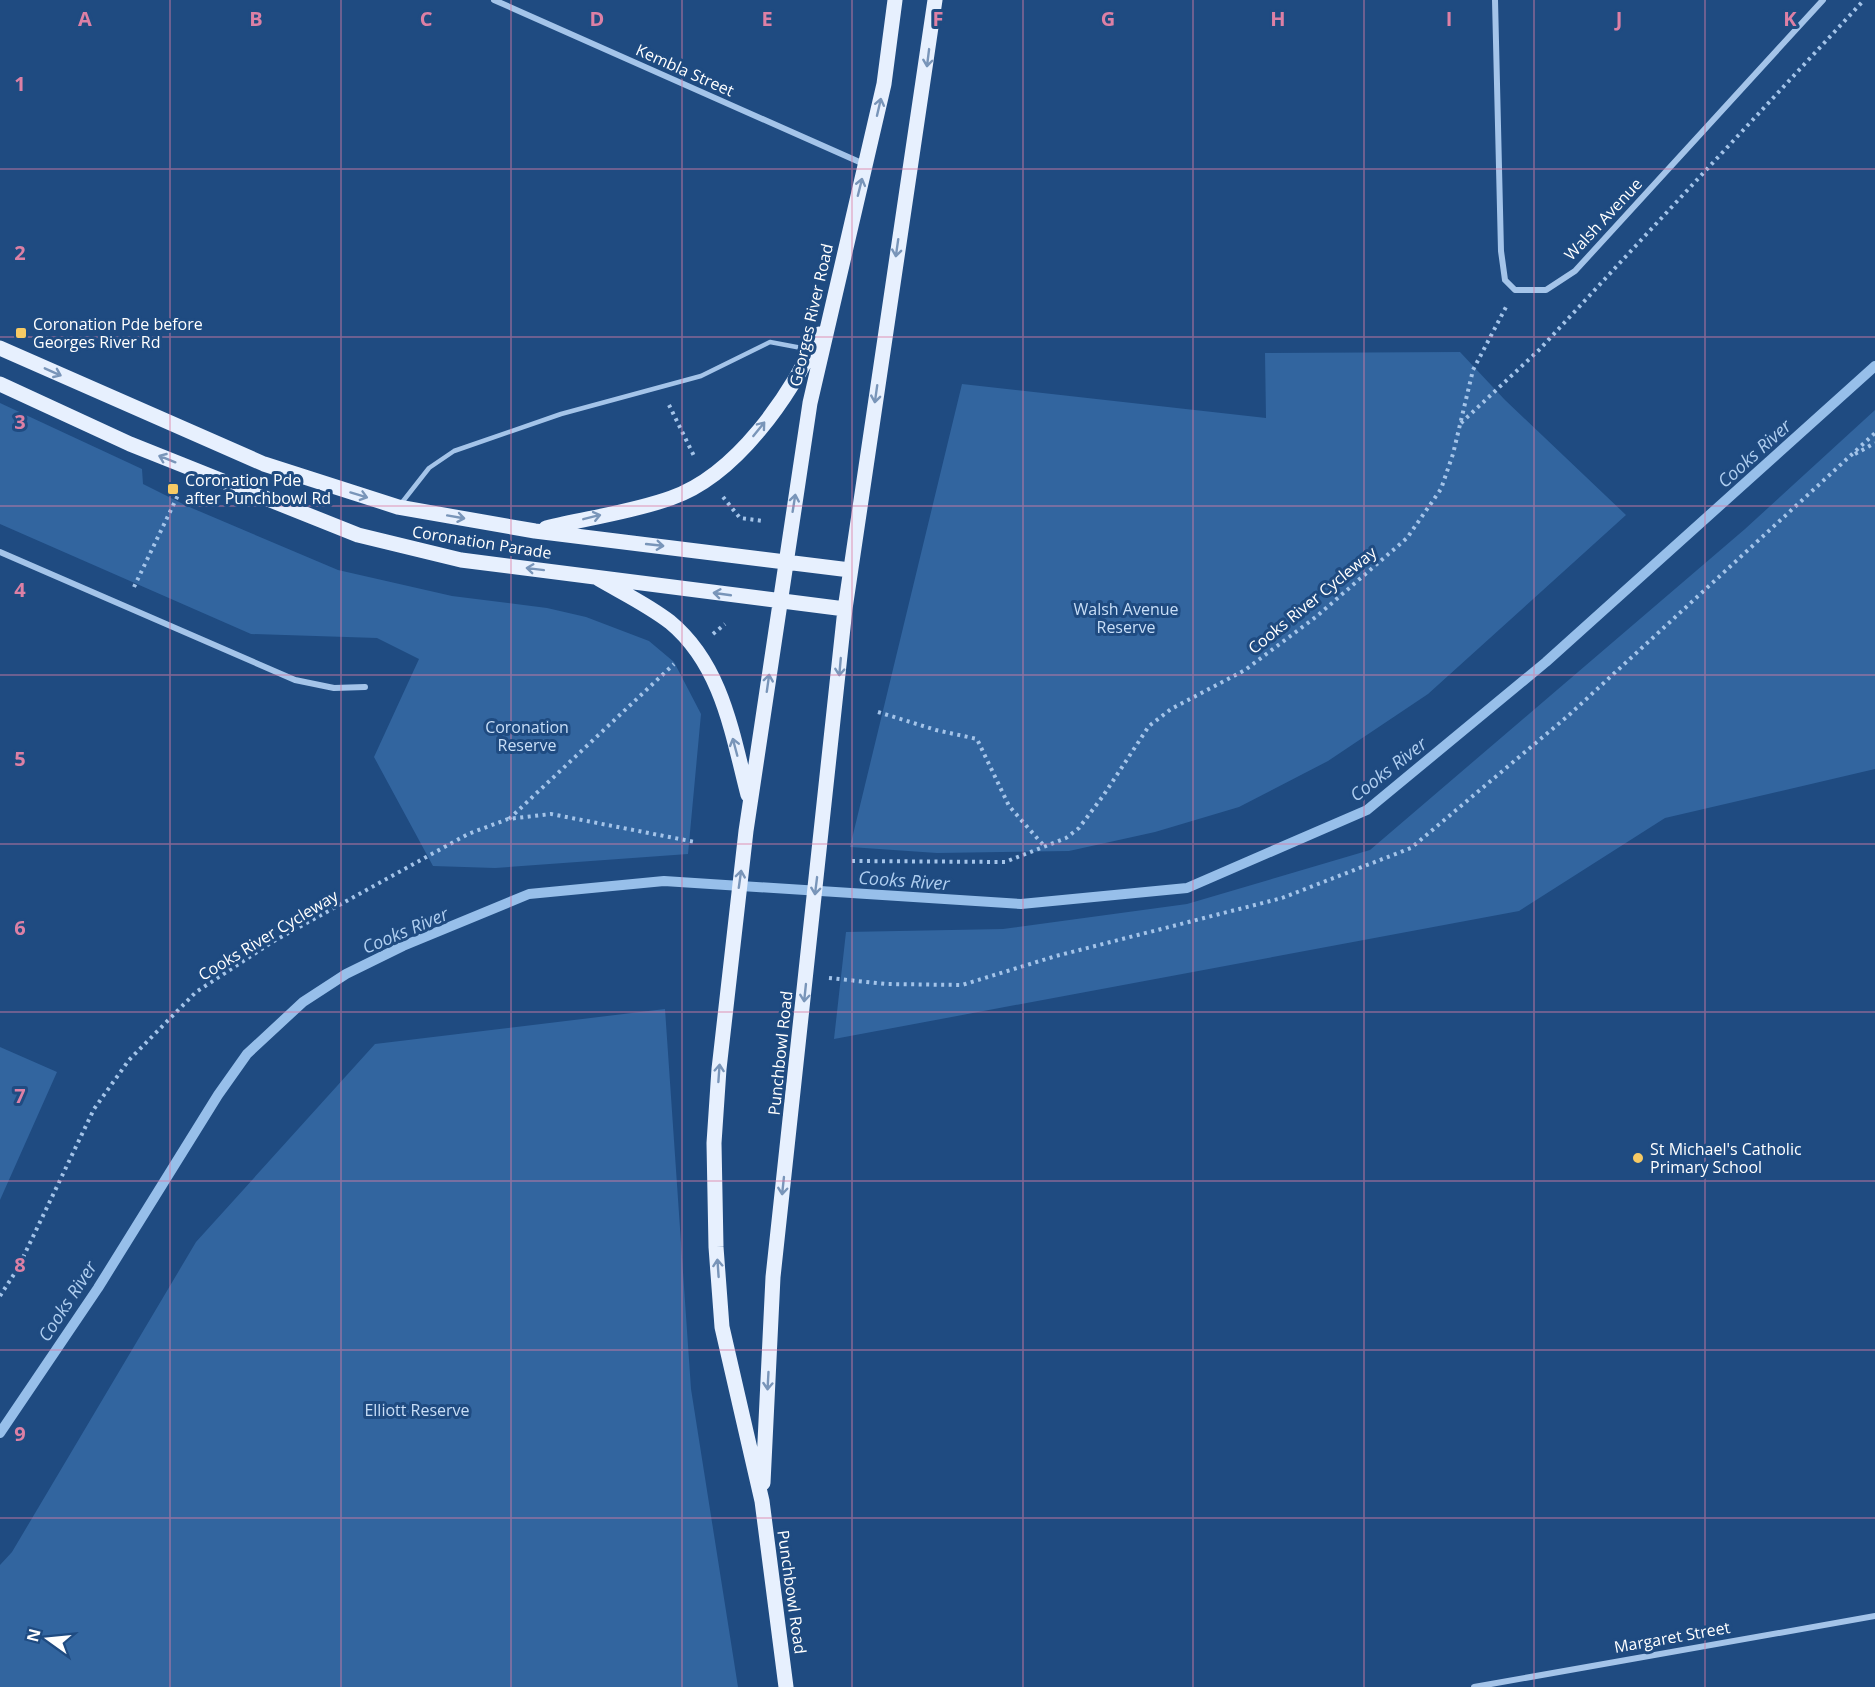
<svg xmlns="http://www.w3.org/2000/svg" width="1875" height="1687" font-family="'Open Sans',sans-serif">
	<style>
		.park { fill: #32659f }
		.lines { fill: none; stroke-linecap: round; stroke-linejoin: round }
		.stream { stroke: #97bfea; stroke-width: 10 }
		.path { stroke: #a4c4e9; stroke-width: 4; stroke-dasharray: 3 4.5; stroke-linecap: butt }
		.lane { stroke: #a4c4e9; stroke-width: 4.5 }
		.street { stroke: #a4c4e9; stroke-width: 6 }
		.primary { stroke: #e7f0fe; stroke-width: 15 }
		.oneway { stroke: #7995b9 }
		.grid { fill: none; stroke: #dd80a5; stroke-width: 1.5; stroke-opacity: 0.55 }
		.poi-dot { fill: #f7ca64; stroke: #1f4b81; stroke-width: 2 }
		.labels { text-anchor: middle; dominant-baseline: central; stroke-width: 6; stroke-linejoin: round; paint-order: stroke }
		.street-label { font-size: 16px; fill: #fff; stroke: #1f4b81 }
		.poi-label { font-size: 16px; fill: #fff; stroke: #1f4b81; text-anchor: start }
		.park-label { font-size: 16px; fill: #c8def7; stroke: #1f4b81 }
		.water-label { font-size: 18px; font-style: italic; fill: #afcef0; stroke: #1f4b81 }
		.grid-label { font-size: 20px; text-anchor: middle; font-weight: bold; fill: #dd80a5; stroke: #1f4b81; stroke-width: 6; stroke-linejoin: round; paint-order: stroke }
	</style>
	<rect width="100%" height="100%" fill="#1f4b81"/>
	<!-- park -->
	<path class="park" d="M1460 352 1505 400 1626 515 1428 694 1328 761 1239 807 1155 832 1069 851 937 853 850 847 962 384 1266 418 1265 353Z
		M0 403 142 469 143 484 187 506 338 570 452 596 547 608 586 617 649 641 674 662 701 714 688 854 495 868 433 866 374 757 419 659 377 638 251 634 0 524Z
		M1875 410V769L1665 818 1519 911 834 1039 846 932 1003 929 1187 904 1370 850 1745 529Z
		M665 1009 691 1389 738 1687H0V1565L12 1552 196 1242 375 1044Z
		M0 1047 57 1072 0 1200Z"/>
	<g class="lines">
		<!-- stream -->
		<path class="stream" d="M0 1433 98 1288 218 1095 247 1054 303 1002 346 974 403 946 529 894 664 881 1021 904 1187 888 1367 810 1546 662 1875 366"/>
		<!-- path -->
		<path class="path" d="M669 405 695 458
			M1461 423 1539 350 1864 0
			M1855 454 1875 443
			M723 497 740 518 763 521
			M134 587 179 493
			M713 634 725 624
			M878 712 936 730 977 739 1009 806 1044 846
			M509 819 674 664
			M852 861 1005 862 1066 838 1079 828 1103 796 1149 726 1171 709 1245 670 1317 616 1407 538 1441 489 1453 454 1473 370 1506 307
			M829 978 886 984 962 985 1056 956 1282 898 1411 848 1569 715 1875 433
			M0 1296 18 1268 94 1109 129 1060 196 992 274 941 468 834 508 819 551 814 695 842"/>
		<!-- lane -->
		<path class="lane" d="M400 505 429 468 454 451 561 414 701 376 770 342 807 349"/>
		<!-- street -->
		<path class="street" d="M494 0 864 164
			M1495 0 1501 251 1505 280 1515 290H1546L1575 271 1823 0
			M0 552 295 680 334 688 365 687
			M1474 1687 1875 1616"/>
		<!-- primary -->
		<path class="primary" d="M0 348 264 464 398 507 535 531 850 570
			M0 384 130 444 358 535 461 560 845 609
			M546 528C587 518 632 512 671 498 737 475 791 395 819 334
			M599 579C623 593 648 605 670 622 722 665 732 733 748 795
			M763 1483 773 1277 845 609 935 0
			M786 1687 762 1501 722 1327 716 1247 714 1143 719 1069 746 831 810 403 884 84 895 0"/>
	</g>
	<!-- one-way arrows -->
	<defs><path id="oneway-shaft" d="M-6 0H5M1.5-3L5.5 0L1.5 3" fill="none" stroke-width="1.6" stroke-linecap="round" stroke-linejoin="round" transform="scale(1.5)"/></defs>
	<g class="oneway">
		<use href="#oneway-shaft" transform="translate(928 58) rotate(97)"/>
		<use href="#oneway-shaft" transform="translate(879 107) rotate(-77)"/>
		<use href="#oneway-shaft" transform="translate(860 187) rotate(-76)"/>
		<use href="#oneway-shaft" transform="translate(897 248) rotate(98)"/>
		<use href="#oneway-shaft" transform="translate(53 372) rotate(24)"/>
		<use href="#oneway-shaft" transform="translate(876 394) rotate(98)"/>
		<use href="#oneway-shaft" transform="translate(759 429) rotate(-51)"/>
		<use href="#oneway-shaft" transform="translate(167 459) rotate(-158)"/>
		<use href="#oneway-shaft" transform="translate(359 495) rotate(17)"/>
		<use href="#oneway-shaft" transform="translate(794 503) rotate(-81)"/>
		<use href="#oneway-shaft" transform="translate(456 517) rotate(10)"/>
		<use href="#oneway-shaft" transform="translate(592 517) rotate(-14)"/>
		<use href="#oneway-shaft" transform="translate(655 545) rotate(6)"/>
		<use href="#oneway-shaft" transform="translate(535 569) rotate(-173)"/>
		<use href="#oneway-shaft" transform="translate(722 594) rotate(-172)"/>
		<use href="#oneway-shaft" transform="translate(840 667) rotate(95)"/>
		<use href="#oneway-shaft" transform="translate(768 683) rotate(-82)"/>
		<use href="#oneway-shaft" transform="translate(735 747) rotate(-105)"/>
		<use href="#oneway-shaft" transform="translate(740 879) rotate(-82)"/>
		<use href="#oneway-shaft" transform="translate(816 886) rotate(97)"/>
		<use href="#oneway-shaft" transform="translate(805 993) rotate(96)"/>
		<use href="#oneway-shaft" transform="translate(719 1073) rotate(-86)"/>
		<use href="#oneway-shaft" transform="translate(783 1186) rotate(96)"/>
		<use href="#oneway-shaft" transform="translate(718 1268) rotate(-94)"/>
		<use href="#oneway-shaft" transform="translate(768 1381) rotate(93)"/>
	</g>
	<!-- grid -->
	<path class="grid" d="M170 0V1687M341 0V1687M511 0V1687M682 0V1687M852 0V1687M1023 0V1687M1193 0V1687M1364 0V1687M1534 0V1687M1705 0V1687M0 169H1875M0 337H1875M0 506H1875M0 675H1875M0 844H1875M0 1012H1875M0 1181H1875M0 1350H1875M0 1518H1875"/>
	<!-- markers -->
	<g class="poi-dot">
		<rect x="15" y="327" width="12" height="12" rx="3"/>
		<rect x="167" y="483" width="12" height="12" rx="3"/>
		<circle cx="1638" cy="1158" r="6"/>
	</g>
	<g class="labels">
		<!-- street labels -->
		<g class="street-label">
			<text transform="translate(685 70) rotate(24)">Kembla Street</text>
			<text transform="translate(1603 219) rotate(-47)">Walsh Avenue</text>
			<text transform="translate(811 315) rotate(-77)">Georges River Road</text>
			<text transform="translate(482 542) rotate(9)">Coronation Parade</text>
			<text transform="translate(1312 600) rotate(-39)">Cooks River Cycleway</text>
			<text transform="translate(268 935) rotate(-31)">Cooks River Cycleway</text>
			<text transform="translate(780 1053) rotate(-84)">Punchbowl Road</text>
			<text transform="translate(792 1592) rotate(82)">Punchbowl Road</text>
			<text transform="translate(1672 1637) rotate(-10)">Margaret Street</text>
		</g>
		<!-- poi labels -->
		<g class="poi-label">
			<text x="33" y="324">Coronation Pde before<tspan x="33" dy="18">Georges River Rd</tspan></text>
			<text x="185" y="480">Coronation Pde<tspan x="185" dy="18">after Punchbowl Rd</tspan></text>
			<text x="1650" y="1149">St Michael's Catholic<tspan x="1650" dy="18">Primary School</tspan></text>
		</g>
		<!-- park labels -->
		<g class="park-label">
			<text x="1126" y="609">Walsh Avenue<tspan x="1126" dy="18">Reserve</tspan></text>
			<text x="527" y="727">Coronation<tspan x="527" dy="18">Reserve</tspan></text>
			<text x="417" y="1410">Elliott Reserve</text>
		</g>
		<!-- water labels -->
		<g class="water-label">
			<text transform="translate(1754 453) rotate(-42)">Cooks River</text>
			<text transform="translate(1388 769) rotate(-38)">Cooks River</text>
			<text transform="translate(904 880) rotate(4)">Cooks River</text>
			<text transform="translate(405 930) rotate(-23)">Cooks River</text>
			<text transform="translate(67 1301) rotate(-57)">Cooks River</text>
		</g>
	</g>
	<g class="grid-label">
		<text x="85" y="26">A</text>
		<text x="256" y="26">B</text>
		<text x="426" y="26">C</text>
		<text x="597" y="26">D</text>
		<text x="767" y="26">E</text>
		<text x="938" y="26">F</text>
		<text x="1108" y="26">G</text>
		<text x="1278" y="26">H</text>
		<text x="1449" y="26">I</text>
		<text x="1619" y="26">J</text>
		<text x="1790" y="26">K</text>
		<text x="20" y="91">1</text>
		<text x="20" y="260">2</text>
		<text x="20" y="429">3</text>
		<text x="20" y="597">4</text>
		<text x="20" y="766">5</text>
		<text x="20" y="935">6</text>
		<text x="20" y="1103">7</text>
		<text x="20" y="1272">8</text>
		<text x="20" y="1441">9</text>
	</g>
	<!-- north arrow -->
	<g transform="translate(48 1639) rotate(285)" stroke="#1f4b81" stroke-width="4.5" paint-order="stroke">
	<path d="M0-4.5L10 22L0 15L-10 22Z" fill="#ffffff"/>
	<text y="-9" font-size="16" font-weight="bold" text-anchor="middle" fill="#ffffff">N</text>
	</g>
</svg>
